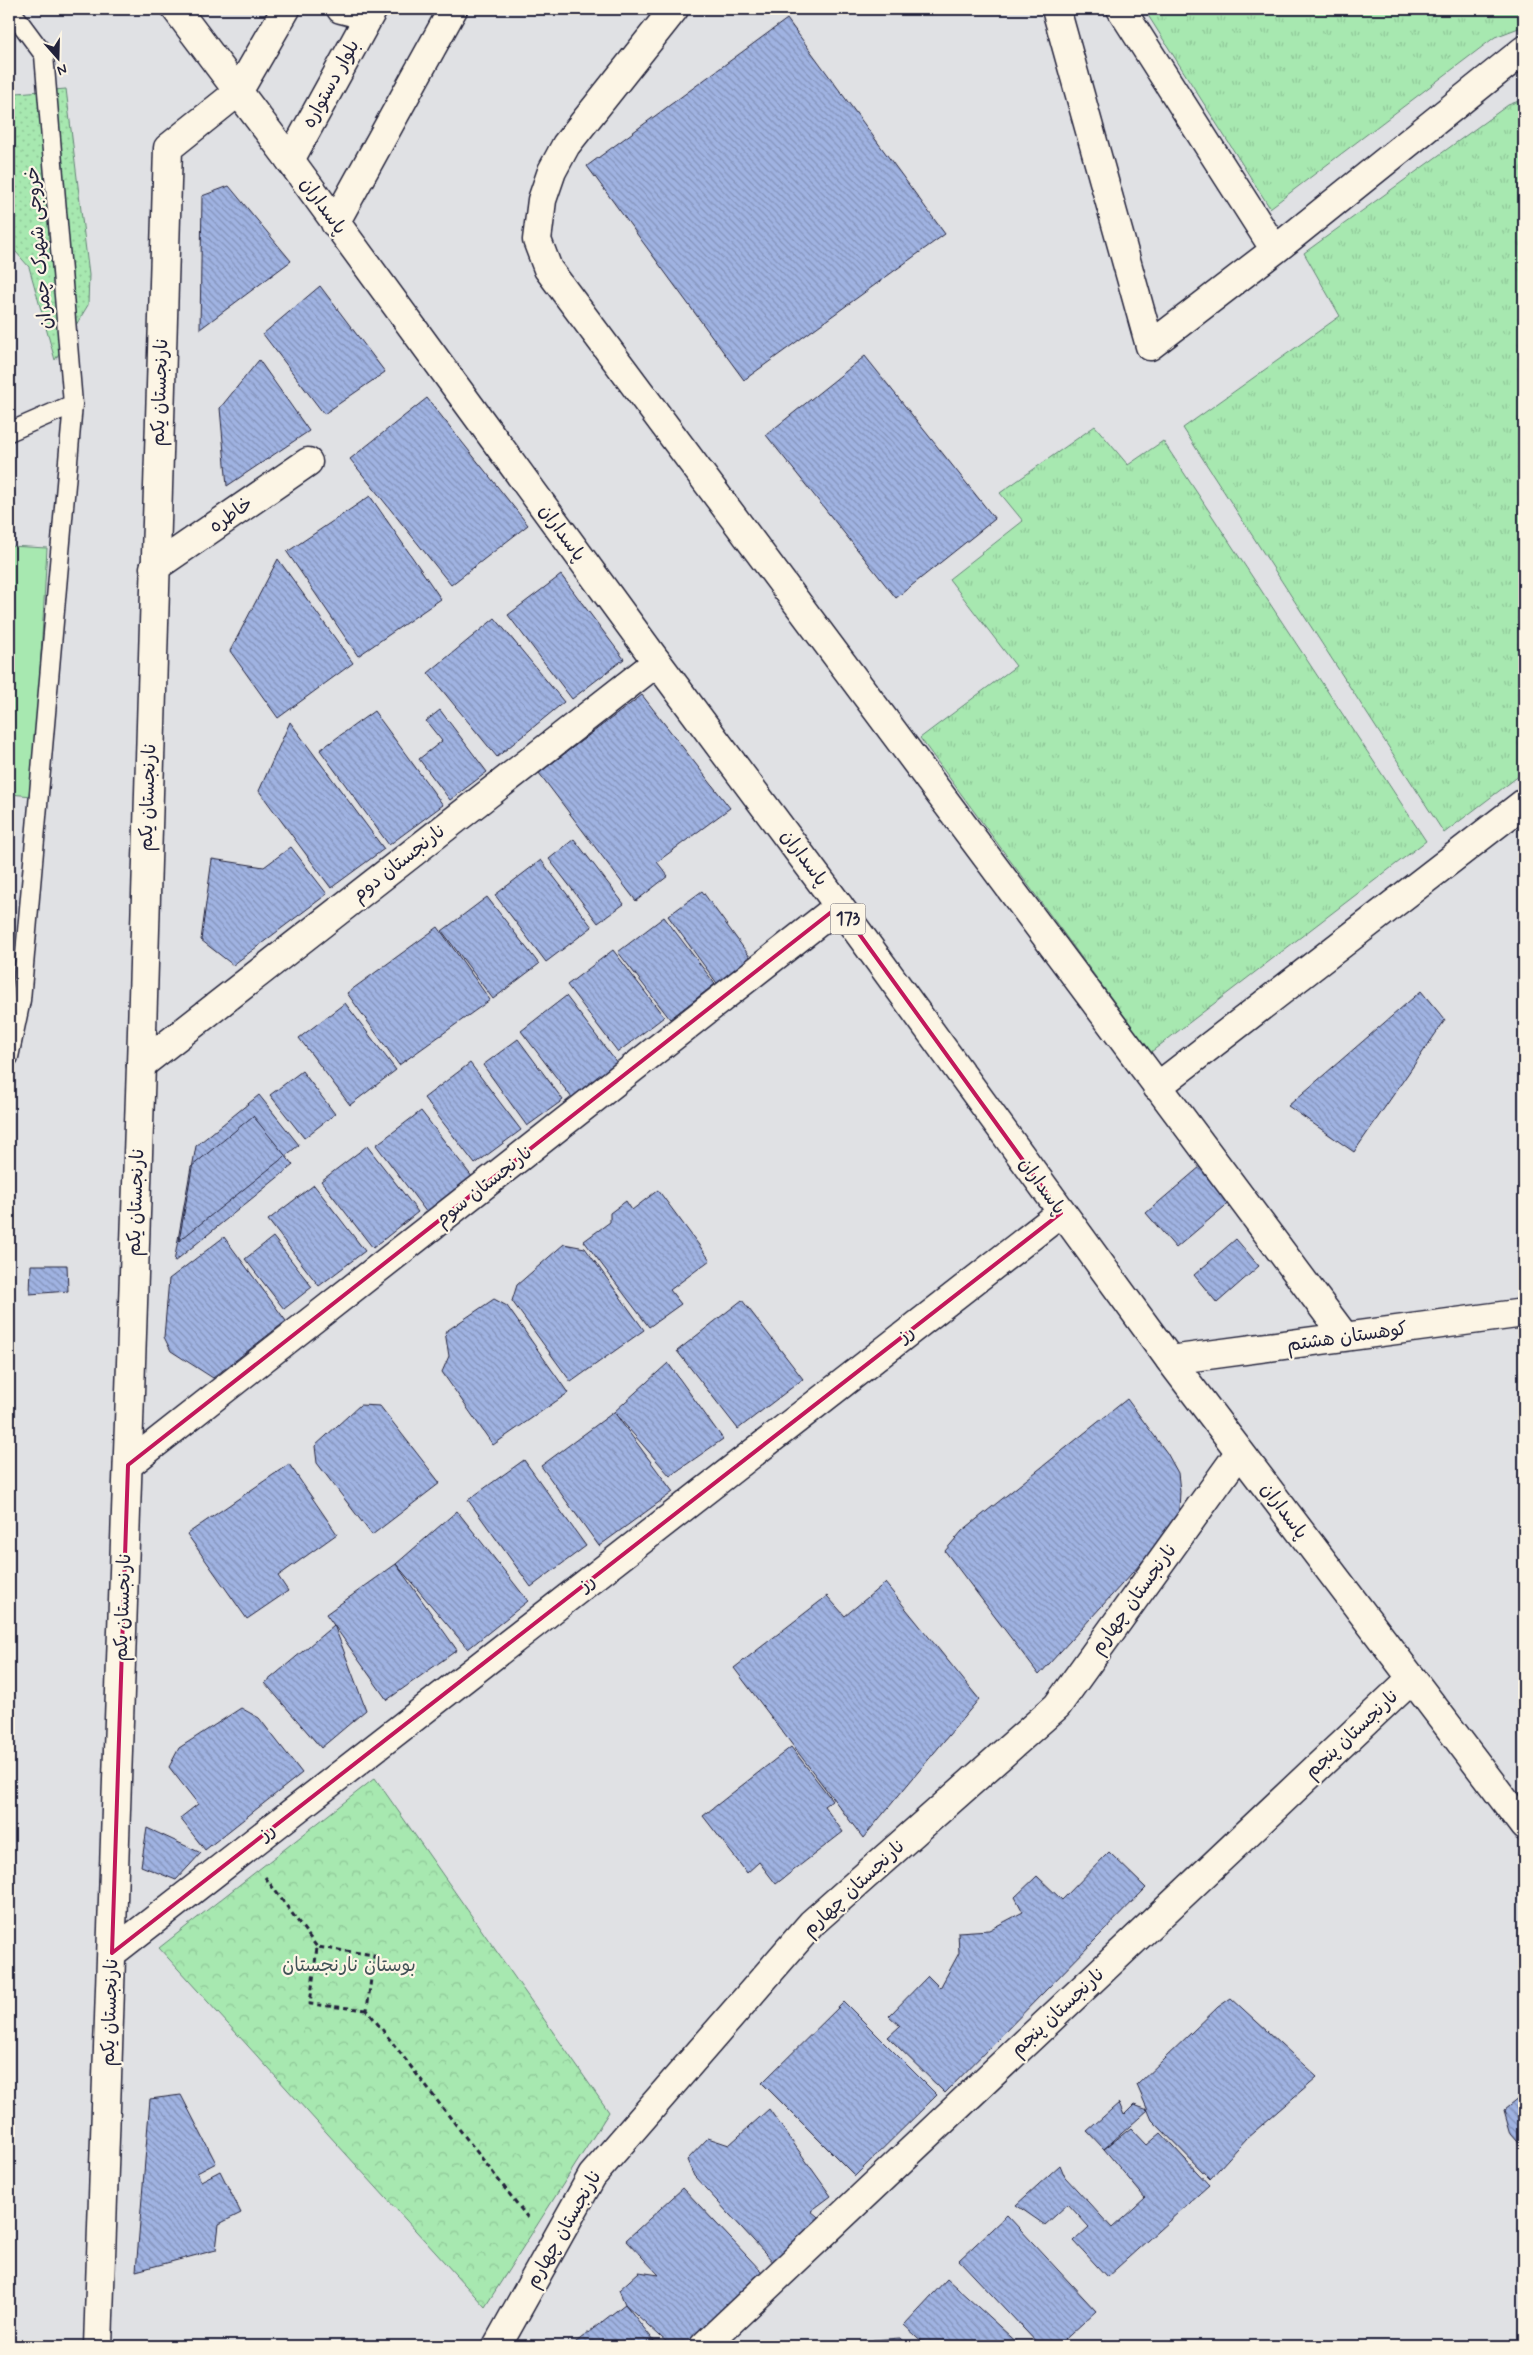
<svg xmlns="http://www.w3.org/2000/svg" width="1533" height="2355" font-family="Mynerve,'Playpen Sans Arabic',sans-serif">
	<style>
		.grass { fill: url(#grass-tufts); stroke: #648576 }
		.forest { fill: url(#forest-crowns); stroke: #648576 }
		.garden { fill: url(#garden-dots); stroke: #648576 }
		.pitch { fill: #a7e8b0; stroke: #648576 }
		.building { fill: url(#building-back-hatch); stroke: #22223b }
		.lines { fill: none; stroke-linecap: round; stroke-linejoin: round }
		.lane-casing { stroke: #22223b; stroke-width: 21 }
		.street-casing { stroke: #22223b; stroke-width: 31 }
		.secondary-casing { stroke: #22223b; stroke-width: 31 }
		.primary-casing { stroke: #22223b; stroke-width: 31 }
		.path { stroke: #22223b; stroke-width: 3; stroke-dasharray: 5 4; stroke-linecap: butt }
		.lane { stroke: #fcf5e5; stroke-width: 18 }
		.street { stroke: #fcf5e5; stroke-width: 28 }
		.secondary { stroke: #fcf5e5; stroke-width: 28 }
		.primary { stroke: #fcf5e5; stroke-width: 28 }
		.marked { fill: none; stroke: #c2185b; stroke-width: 4; stroke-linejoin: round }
		.labels { text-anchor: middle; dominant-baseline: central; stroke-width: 4.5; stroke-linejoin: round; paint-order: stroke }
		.shield { fill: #fcf5e5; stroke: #63616e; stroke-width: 1 }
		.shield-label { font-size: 18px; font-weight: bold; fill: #22223b }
		.street-label { font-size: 19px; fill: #22223b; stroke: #fcf5e5 }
		.park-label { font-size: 19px; fill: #435458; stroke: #fcf5e5 }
	</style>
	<defs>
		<pattern id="grass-tufts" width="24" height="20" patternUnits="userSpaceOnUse" patternTransform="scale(1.25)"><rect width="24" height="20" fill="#a7e8b0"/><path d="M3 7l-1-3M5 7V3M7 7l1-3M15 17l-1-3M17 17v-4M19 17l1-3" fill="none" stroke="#8fc798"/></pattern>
		<pattern id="forest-crowns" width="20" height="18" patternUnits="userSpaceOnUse" patternTransform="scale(1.25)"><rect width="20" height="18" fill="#a7e8b0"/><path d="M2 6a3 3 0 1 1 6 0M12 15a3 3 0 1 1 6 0" fill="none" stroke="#8fc798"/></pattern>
		<pattern id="garden-dots" width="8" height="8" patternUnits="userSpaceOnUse" patternTransform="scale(1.25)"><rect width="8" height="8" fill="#a7e8b0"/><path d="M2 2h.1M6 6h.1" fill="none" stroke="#8fc798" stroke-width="1.8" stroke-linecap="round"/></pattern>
		<pattern id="building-back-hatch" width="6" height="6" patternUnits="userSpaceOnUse" patternTransform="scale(1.25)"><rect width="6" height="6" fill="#a0b3e2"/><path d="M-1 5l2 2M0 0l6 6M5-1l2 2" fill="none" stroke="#8291b8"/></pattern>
	</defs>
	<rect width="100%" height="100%" fill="#e0e1e4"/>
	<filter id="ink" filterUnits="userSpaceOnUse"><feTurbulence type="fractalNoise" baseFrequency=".02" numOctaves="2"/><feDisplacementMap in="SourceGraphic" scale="10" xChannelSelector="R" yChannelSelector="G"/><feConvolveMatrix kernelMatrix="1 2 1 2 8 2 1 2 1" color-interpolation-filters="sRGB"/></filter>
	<g filter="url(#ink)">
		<!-- grass -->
		<path class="grass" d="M1144 9H1524V26L1495 37 1270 208Z
			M1524 99V772L1444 833 1183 428 1340 316 1304 253 1508 105Z
			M1095 426 1128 465 1163 441 1426 841 1151 1052 920 738 1016 666 949 579 1023 521 1000 493Z"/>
		<!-- forest -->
		<path class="forest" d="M375 1778 609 2112 485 2307 159 1948Z"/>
		<!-- garden -->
		<path class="garden" d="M66 89 89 275 88 305 55 360 29 267 9 244V97L17 93Z"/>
		<!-- pitch -->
		<path class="pitch" d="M9 546 47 548 33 796 9 794Z"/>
		<!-- building -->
		<path class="building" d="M787 19 945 234 744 380 587 166Z
			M229 186 291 261 200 329 202 196Z
			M320 286 385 372 324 414 263 334Z
			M865 356 995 519 896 598 766 435Z
			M259 360 309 431 227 486 220 408Z
			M427 398 528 525 451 585 350 459Z
			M370 496 441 599 358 656 287 552Z
			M278 559 353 663 278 718 230 651Z
			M561 575 624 659 572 699 508 615Z
			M495 618 564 702 497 757 428 673Z
			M642 695 730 808 657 862 668 876 636 901 539 773Z
			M440 710 487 772 450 800 419 759 442 741 426 721Z
			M374 711 443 805 389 845 320 750Z
			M290 722 384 849 331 888 259 791Z
			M574 839 624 904 598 923 549 859Z
			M291 847 327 894 233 965 201 940 212 859 264 867Z
			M541 860 592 927 546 962 495 895Z
			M702 891 753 961 719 986 668 916Z
			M487 897 539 964 493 999 442 931Z
			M664 917 715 984 670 1019 618 952Z
			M438 927 490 1000 399 1065 347 993Z
			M613 950 664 1017 618 1052 567 985Z
			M1421 991 1445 1020 1354 1152 1288 1106Z
			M566 996 617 1063 572 1098 521 1031Z
			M345 1003 396 1070 350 1105 299 1038Z
			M518 1039 563 1100 527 1126 483 1065Z
			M470 1063 521 1130 475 1164 424 1098Z
			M302 1071 335 1114 304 1138 270 1095Z
			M259 1095 299 1145 179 1241 196 1146Z
			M421 1111 473 1178 427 1213 376 1145Z
			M253 1116 293 1165 174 1262 191 1167Z
			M367 1146 418 1212 373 1248 321 1181Z
			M1201 1166 1231 1201 1176 1248 1146 1213Z
			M314 1185 365 1251 319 1286 268 1220Z
			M658 1190 710 1260 670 1290 681 1304 649 1327 584 1241 610 1222V1213L626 1201 632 1210Z
			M224 1237 286 1321 213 1378 171 1351 164 1337 169 1279Z
			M273 1237 312 1287 284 1309 245 1259Z
			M1236 1239 1259 1266 1217 1303 1194 1275Z
			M564 1244 585 1248 644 1330 571 1382 512 1301 517 1285Z
			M31 1265H67L68 1291 30 1294Z
			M494 1299 507 1306 568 1393 493 1445 442 1372 449 1356 445 1332Z
			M742 1300 803 1379 738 1429 677 1351Z
			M668 1363 723 1439 670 1476 614 1412Z
			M1127 1399 1167 1453 1178 1473 1180 1491 1179 1510 1173 1526 1163 1539 1039 1675 945 1551 962 1531Z
			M360 1405 380 1406 440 1483 372 1535 317 1463 315 1446Z
			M614 1412 673 1492 599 1546 541 1466Z
			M524 1460 586 1546 531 1587 468 1500Z
			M289 1464 337 1534 278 1576 288 1591 247 1619 187 1534Z
			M457 1511 528 1601 468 1649 396 1564Z
			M396 1564 457 1650 387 1700 326 1614Z
			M885 1583 979 1699 863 1838 734 1668 827 1596 845 1616Z
			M334 1625 366 1710 321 1748 265 1683Z
			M241 1708 259 1718 302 1773 205 1850 180 1818 198 1804 169 1767 179 1748Z
			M791 1747 832 1800 824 1806 843 1832 776 1884 759 1862 747 1873 703 1816Z
			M147 1828 201 1853 176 1880 141 1866Z
			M1109 1852 1146 1888 945 2093 888 2037 900 2026 889 2016 928 1976 940 1988 959 1953 958 1932 989 1930 1023 1912 1015 1897 1037 1876 1062 1900Z
			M1231 1998 1317 2077 1247 2138 1210 2179 1152 2120 1137 2085 1218 2007Z
			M844 2002 937 2095 855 2176 762 2083Z
			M1524 2094V2149L1511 2134 1504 2110Z
			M181 2095 216 2163 197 2173 201 2181 220 2171 241 2213 219 2224 216 2250 136 2271 150 2099Z
			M1119 2103 1124 2115 1134 2105 1148 2110 1104 2149 1087 2131Z
			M769 2109 831 2196 811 2211 823 2221 777 2266 694 2176 687 2160 708 2138 729 2145Z
			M1131 2128 1147 2145 1161 2133 1209 2185 1107 2277 1074 2241 1089 2227 1068 2204 1045 2225 1016 2205 1060 2165 1065 2177 1112 2228 1145 2198 1104 2149Z
			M683 2188 763 2273 685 2346H671L625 2304 619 2290 639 2272 659 2275 626 2240Z
			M1007 2215 1096 2311 1058 2346H1040L959 2260Z
			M947 2279 1021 2346H927L904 2325Z
			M625 2304 658 2346H571Z
			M900 2338 907 2346H866L873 2340Z"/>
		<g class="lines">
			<!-- lane casing -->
			<g class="lane-casing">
				<path id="lane" d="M9 432 73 404
					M9 1057 21 1000 73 404 44 55 10 9"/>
			</g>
			<!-- street casing -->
			<g class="street-casing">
				<path id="street" d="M674 9 566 145 552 171 542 200 537 240 548 269 1345 1337
					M1056 9 1150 346 1275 250 1524 50
					M1121 9 1275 250
					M154 568 308 462
					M141 1065 657 662
					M1157 1087 1524 803
					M1170 1360 1524 1313
					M128 1465 839 906
					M112 1953 1061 1213
					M497 2346 592 2176 812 1923 1057 1706 1239 1453
					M704 2346 1412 1678"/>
			</g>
			<!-- secondary casing -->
			<g class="secondary-casing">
				<path id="secondary" d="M341 9 369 16
					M290 160 373 9
					M98 2346 141 1065 168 148 238 92 286 9"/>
			</g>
			<!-- primary casing -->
			<g class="primary-casing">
				<path id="primary" d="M176 9 290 160 657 662 839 906 1170 1360 1524 1826
					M335 223 453 9"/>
			</g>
			<!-- path -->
			<path class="path" d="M265 1877 317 1947
				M367 2010 310 2004 317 1947 374 1955 367 2010 528 2218"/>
			<!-- lane -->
			<use href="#lane" class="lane"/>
			<!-- street -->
			<use href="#street" class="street"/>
			<!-- secondary -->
			<use href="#secondary" class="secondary"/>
			<!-- primary -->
			<use href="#primary" class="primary"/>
		</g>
	</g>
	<!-- marked area -->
	<path class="marked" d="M839 906 1061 1213 112 1953 128 1465Z"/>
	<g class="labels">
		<!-- shield labels -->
		<rect class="shield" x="830.5" y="903.5" width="35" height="31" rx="4"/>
		<g class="shield-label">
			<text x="848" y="919">173</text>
		</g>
		<!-- street labels -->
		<g class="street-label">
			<text transform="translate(331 84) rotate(-61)">بلوار دستواره</text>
			<text transform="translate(323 206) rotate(54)">پاسداران</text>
			<text transform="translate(39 248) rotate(-95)">خروجی شهرک چمران</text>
			<text transform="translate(160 392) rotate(-88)">نارنجستان یکم</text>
			<text transform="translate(231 515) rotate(-35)">خاطره</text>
			<text transform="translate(562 533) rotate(54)">پاسداران</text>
			<text transform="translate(148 797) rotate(-88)">نارنجستان یکم</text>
			<text transform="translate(804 858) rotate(53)">پاسداران</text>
			<text transform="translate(399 863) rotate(-38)">نارنجستان دوم</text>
			<text transform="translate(484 1186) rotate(-38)">نارنجستان سوم</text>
			<text transform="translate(1042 1186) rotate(54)">پاسداران</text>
			<text transform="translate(136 1202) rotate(-88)">نارنجستان یکم</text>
			<text transform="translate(906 1334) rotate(-38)">رز</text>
			<text transform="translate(1347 1337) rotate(-8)">کوهستان هشتم</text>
			<text transform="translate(1284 1511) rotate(53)">پاسداران</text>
			<text transform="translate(587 1583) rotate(-38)">رز</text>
			<text transform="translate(1134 1599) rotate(-54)">نارنجستان چهارم</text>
			<text transform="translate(123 1607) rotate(-88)">نارنجستان یکم</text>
			<text transform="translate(1352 1734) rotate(-43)">نارنجستان پنجم</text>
			<text transform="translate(267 1832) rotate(-38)">رز</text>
			<text transform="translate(854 1888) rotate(-43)">نارنجستان چهارم</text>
			<text transform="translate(110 2012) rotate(-88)">نارنجستان یکم</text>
			<text transform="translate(1058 2012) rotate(-43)">نارنجستان پنجم</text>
			<text transform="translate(564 2229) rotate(-60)">نارنجستان چهارم</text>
		</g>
		<!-- park labels -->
		<g class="park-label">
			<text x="349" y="1965">بوستان نارنجستان</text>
		</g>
	</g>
	<!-- margin -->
	<rect width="1533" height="2355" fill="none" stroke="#fcf5e5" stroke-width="30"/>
	<rect x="15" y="15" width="1503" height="2325" fill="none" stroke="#22223b" stroke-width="2" filter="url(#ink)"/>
	<!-- north arrow -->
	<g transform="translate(58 58) rotate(160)" stroke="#fcf5e5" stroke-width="4" paint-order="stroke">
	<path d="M0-4L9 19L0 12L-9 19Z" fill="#22223b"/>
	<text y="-8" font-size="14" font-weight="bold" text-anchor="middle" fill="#22223b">N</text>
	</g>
</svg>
